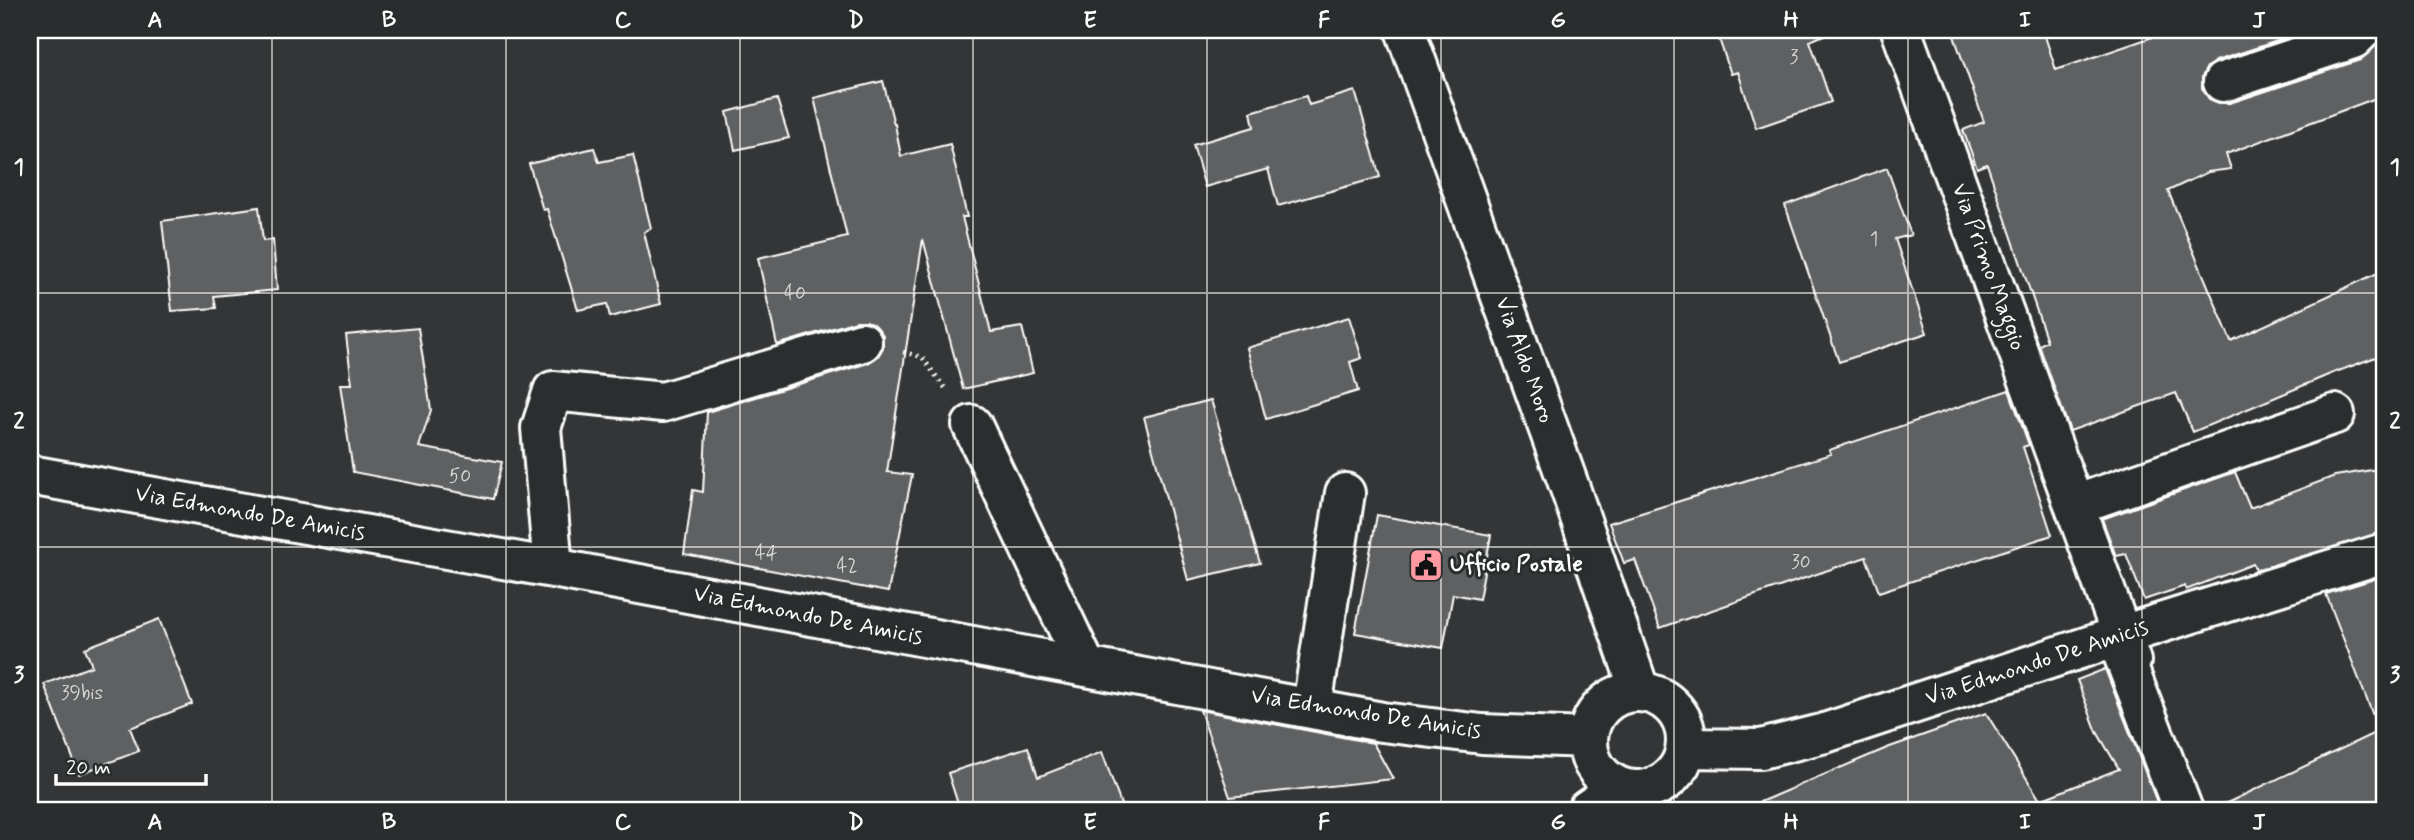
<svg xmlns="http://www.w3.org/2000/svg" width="2414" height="840" font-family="Mynerve,sans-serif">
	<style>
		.building { fill: #5f6162; stroke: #fff; stroke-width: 2 }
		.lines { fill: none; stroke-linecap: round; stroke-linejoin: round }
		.minor-casing { stroke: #fff; stroke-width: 44 }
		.path { stroke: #fff; stroke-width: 4.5; stroke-dasharray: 2 5; stroke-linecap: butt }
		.minor { stroke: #2a2d2e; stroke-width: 38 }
		.grid { fill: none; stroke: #fff; stroke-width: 2; stroke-opacity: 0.55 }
		.labels { text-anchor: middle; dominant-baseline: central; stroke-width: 6; stroke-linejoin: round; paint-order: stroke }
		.number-label { font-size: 19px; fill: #d7d8d8 }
		.street-label { font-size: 23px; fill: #fff; stroke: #2a2d2e }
		.poi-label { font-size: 23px; font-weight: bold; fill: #fff; stroke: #2a2d2e; text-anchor: start }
		.neatline { fill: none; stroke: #fff; stroke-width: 2.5 }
		.grid-label { font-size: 23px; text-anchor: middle; font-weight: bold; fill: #fff }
	</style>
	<rect width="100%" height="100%" fill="#333536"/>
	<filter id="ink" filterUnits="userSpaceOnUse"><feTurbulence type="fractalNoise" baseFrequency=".0143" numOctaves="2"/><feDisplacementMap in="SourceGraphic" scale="14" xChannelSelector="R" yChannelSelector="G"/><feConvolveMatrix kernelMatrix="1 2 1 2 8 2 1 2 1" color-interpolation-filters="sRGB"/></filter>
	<g filter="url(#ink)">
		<!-- building -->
		<path class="building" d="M1716 30H1835L1810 41 1831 102 1756 128 1738 72 1731 74Z
			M1952 30H2043L2056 70 2173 30H2311L2216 61 2207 67 2202 77V88L2209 99 2219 103H2230L2360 60 2377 45 2384 30V95L2226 154 2231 169 2208 172 2168 191 2231 341 2384 270V354L2333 373 2193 432 2176 393 2070 431 2039 345 2047 341 1987 164 1977 168 1963 130 1984 122Z
			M883 81 894 124H895L901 156 950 144 967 217H962L991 332 1022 327 1033 373 963 389 923 239 887 472 912 475 888 592 684 554 693 490 703 492 707 412 868 363 877 357 883 348V335L876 326 866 321H856L777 345 758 258 847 237 814 98Z
			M1355 91 1380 177 1278 206 1268 169 1205 187 1193 145 1254 127 1251 112 1306 96 1309 105Z
			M777 99 789 138 735 150 727 112Z
			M594 148 599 162 633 155 651 228 644 232 661 304 610 317 607 304 578 310 547 209 543 210 529 164Z
			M1887 168 1911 235 1895 239 1927 333 1839 362 1785 205Z
			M259 207 263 241 273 240 277 290 214 296 216 308 172 311 162 221Z
			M1349 317 1362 358 1350 362 1358 391 1266 419 1247 348Z
			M418 328 431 410 419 447 502 462 493 499 353 472 340 384H352L346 335Z
			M2009 390 2029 445 2023 447 2052 535 1879 592 1866 557 1660 628 1635 560 1624 563 1609 523 1831 454 1829 450Z
			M1211 400 1260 563 1188 580 1144 417Z
			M2384 468V532L2256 570 2253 564 2186 590 2185 586 2144 600 2126 554 2116 556 2102 519 2235 472 2250 508 2335 476Z
			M1377 515 1491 535 1479 599 1453 594 1443 648 1355 633Z
			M2384 576V810H2212L2379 731 2326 594Z
			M159 619 192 704 130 728 139 751 79 774 44 684 92 666 85 648Z
			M2105 669 2160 810H1741L1887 748 1986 713 2040 800 2119 769 2097 732 2077 680Z
			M1200 710 1373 743 1393 779 1230 797Z
			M1028 747 1038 777 1102 752 1123 810H960L948 773Z"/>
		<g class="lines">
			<!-- minor casing -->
			<g class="minor-casing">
				<path id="minor" d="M1405 30 1571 491 1640 692
					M1901 30 2131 661
					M2223 82 2353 39 2362 30
					M972 425 1086 667
					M30 475 553 568 1382 722 1482 734 1588 738
					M2075 505 2335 414
					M553 568 541 428 553 391 663 402 862 342
					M2117 639 2183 810
					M1588 741a49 49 0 1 1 98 0a49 49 0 1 1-98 0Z
					M1312 707 1345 493
					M1686 748 1761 749 1825 733 2116 637 2384 553
					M1587 810 1620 787"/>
			</g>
			<!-- path -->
			<path class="path" d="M903 352 922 357 945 388"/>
			<!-- minor -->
			<use href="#minor" class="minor"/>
		</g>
	</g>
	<!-- grid -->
	<path class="grid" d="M272 30V810M506 30V810M740 30V810M973 30V810M1207 30V810M1441 30V810M1674 30V810M1908 30V810M2142 30V810M30 293H2384M30 547H2384"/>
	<!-- icons -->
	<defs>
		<g id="civic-square" transform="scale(1.75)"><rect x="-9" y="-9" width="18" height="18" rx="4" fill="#ff9aa2" stroke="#2a2d2e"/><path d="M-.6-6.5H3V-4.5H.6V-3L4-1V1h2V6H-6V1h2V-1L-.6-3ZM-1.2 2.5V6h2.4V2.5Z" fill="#111"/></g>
	</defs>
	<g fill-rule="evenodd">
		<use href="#civic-square" x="1426" y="565"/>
	</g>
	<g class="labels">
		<!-- number labels -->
		<g class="number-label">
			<text x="1794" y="57">3</text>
			<text x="1874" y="239">1</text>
			<text x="795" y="293">40</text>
			<text x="460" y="476">50</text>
			<text x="766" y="553">44</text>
			<text x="1801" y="562">30</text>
			<text x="847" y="566">42</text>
			<text x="82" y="693">39bis</text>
		</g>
		<!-- street labels -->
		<g class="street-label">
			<text transform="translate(1988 267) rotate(70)">Via Primo Maggio</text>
			<text transform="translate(1524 360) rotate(70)">Via Aldo Moro</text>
			<text transform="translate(250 514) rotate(10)">Via Edmondo De Amicis</text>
			<text transform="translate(808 616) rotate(11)">Via Edmondo De Amicis</text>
			<text transform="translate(2037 663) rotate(-18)">Via Edmondo De Amicis</text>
			<text transform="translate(1366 714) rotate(9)">Via Edmondo De Amicis</text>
		</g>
		<!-- poi labels -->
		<g class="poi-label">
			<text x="1450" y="565">Ufficio Postale</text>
		</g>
	</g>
	<!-- margin -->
	<rect width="2414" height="840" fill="none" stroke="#2a2d2e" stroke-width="77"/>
	<!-- scale -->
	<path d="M56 774v10h150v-10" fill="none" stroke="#ffffff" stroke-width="3.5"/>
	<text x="66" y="774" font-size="21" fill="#ffffff" stroke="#2a2d2e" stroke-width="5" paint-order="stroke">20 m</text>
	<rect x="38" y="38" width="2338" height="764" class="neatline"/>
	<g class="grid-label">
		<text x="155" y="27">A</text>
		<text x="389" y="27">B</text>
		<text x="623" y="27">C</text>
		<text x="856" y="27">D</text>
		<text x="1090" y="27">E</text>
		<text x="1324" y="27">F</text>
		<text x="1558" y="27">G</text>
		<text x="1791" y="27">H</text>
		<text x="2025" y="27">I</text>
		<text x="2259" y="27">J</text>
		<text x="19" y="174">1</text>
		<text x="2395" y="174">1</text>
		<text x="19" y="428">2</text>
		<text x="2395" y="428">2</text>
		<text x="19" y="682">3</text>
		<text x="2395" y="682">3</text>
		<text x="155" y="829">A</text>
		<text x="389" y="829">B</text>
		<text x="623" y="829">C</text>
		<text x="856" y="829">D</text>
		<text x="1090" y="829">E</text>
		<text x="1324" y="829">F</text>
		<text x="1558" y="829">G</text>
		<text x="1791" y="829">H</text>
		<text x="2025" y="829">I</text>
		<text x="2259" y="829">J</text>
	</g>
</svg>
